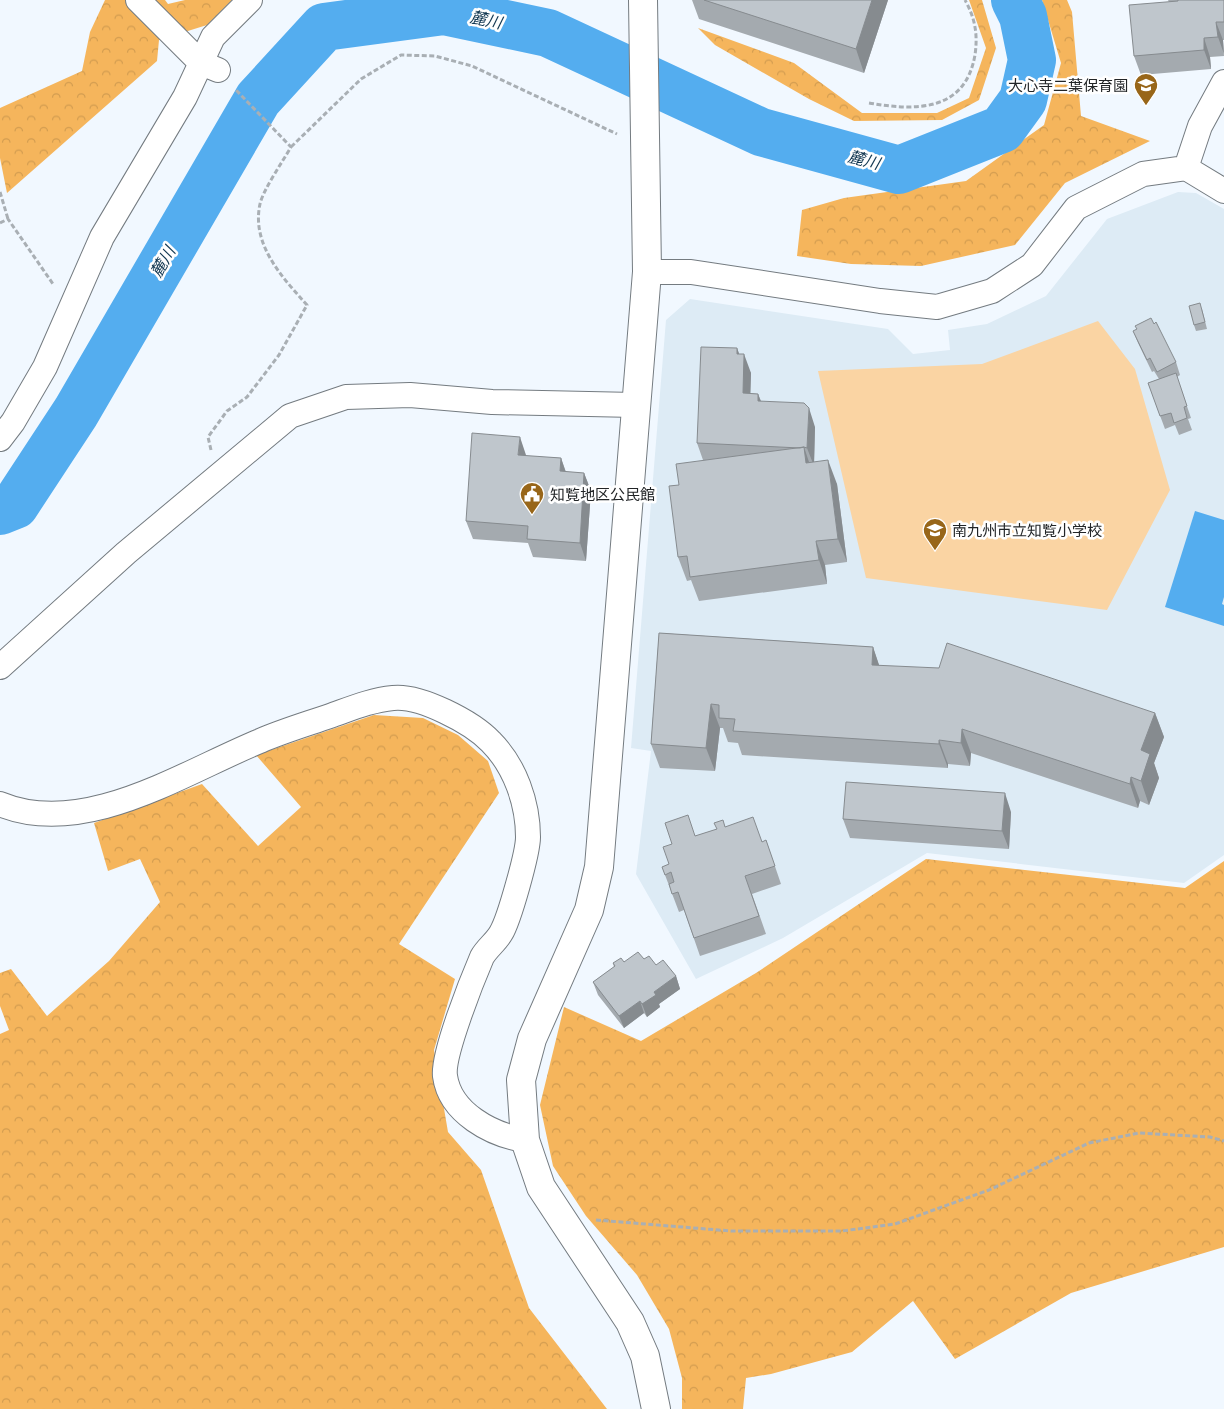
<svg xmlns="http://www.w3.org/2000/svg" width="1224" height="1409" font-family="Montserrat,'Noto Sans JP',sans-serif">
	<style>
		.built { fill: #ddebf5 }
		.forest { fill: url(#forest-crowns) }
		.park { fill: #fad4a3 }
		.water { fill: #54adef }
		.lines { fill: none; stroke-linecap: round; stroke-linejoin: round }
		.river { stroke: #54adef; stroke-width: 48 }
		.street-casing { stroke: #747b80; stroke-width: 26 }
		.secondary-casing { stroke: #747b80; stroke-width: 30 }
		.path { stroke: #a9afb4; stroke-width: 3; stroke-dasharray: 5 2.5; stroke-linecap: butt }
		.street { stroke: #fff; stroke-width: 24 }
		.secondary { stroke: #fff; stroke-width: 28 }
		.wall { fill: #a4aaaf }
		.shaded-wall { fill: #868b8f }
		.building { fill: #bfc6cc; stroke: #868b8f }
		.labels { text-anchor: middle; dominant-baseline: central; stroke-width: 5; stroke-linejoin: round; paint-order: stroke }
		.poi-label { font-size: 15px; fill: #222527; stroke: #fff; text-anchor: start }
		.water-label { font-size: 16px; font-style: italic; fill: #113751; stroke: #fff }
	</style>
	<defs>
		<pattern id="forest-crowns" width="20" height="18" patternUnits="userSpaceOnUse" patternTransform="scale(1.25)"><rect width="20" height="18" fill="#f5b55c"/><path d="M2 6a3 3 0 1 1 6 0M12 15a3 3 0 1 1 6 0" fill="none" stroke="#d29c50"/></pattern>
	</defs>
	<rect width="100%" height="100%" fill="#f1f8ff"/>
	<!-- built -->
	<path class="built" d="M1178 192 1196 193 1224 209V855L1184 883 927 853 783 938 696 979 636 874 651 751 631 748 666 320 690 299 888 329 913 354 950 350 948 330 987 324 1046 296 1107 219Z"/>
	<!-- forest -->
	<path class="forest" d="M105 0H165L168 4 185 0H232L207 25 159 40 157 61 7 193 0 158V108L82 71 90 32Z
		M969 0H982L996 48 979 100 942 120 854 121 809 99 715 45 698 28 794 63 862 113H937L969 98 986 48Z
		M1042 0H1067L1072 12 1081 116 1150 141 1065 183 1015 245 921 266 851 264 797 256 802 210 844 198 966 181 1044 125 1061 63Z
		M374 715 423 718 458 735 488 761 499 793 399 944 455 979 434 1050 448 1132 481 1170 529 1308 607 1409H0V1034L9 1030 0 1006V973L11 969 47 1016 109 961 160 902 140 859 108 871 94 823 202 784 258 846 301 807 256 755Z
		M926 859 1185 888 1224 861V1247L1071 1293 955 1359 913 1301 852 1352 771 1374 746 1378 743 1409H682V1378L669 1329 637 1275 586 1216 553 1166 540 1105 564 1007 641 1041 756 973Z"/>
	<!-- park -->
	<path class="park" d="M1098 321 1135 369 1170 490 1107 610 866 578 818 371 982 364Z"/>
	<!-- water -->
	<path class="water" d="M1195 511 1224 520V597L1222 604 1224 605V626L1165 607Z"/>
	<g class="lines">
		<!-- river -->
		<path class="river" d="M0 511 15 505 76 412 258 99 324 27 444 11 548 33 761 132 899 170 1002 129 1023 100 1032 60 1023 16 1015 0"/>
		<!-- street casing -->
		<g class="street-casing">
			<path id="street" d="M138 0 201 63 218 70
				M1186 168 1200 126 1224 82
				M647 272H691L880 301 937 307 992 291 1032 265 1076 208 1143 174 1186 168 1224 191
				M0 439 13 422 45 367 102 237 185 97 213 37 250 0
				M0 667 126 553 290 416 346 397 410 395 492 402 635 405
				M0 804C84 839 184 772 260 741 283 731 307 724 330 716 350 709 371 700 393 698 420 695 472 722 491 742 515 766 528 803 528 837 528 853 509 920 501 933 496 942 487 948 482 957 473 978 442 1055 445 1076 450 1113 492 1135 525 1140"/>
		</g>
		<!-- secondary casing -->
		<g class="secondary-casing">
			<path id="secondary" d="M643 0 647 272 599 867 589 910 532 1039 521 1080 525 1140 541 1187 630 1322 645 1356 656 1409"/>
		</g>
		<!-- path -->
		<path class="path" d="M869 103C916 111 965 112 975 55 978 34 975 18 965 0
			M291 147 361 79 401 55 435 56 472 66 617 134
			M0 192 8 219
			M0 223 8 219 53 284
			M211 450 208 437 227 411 247 397 279 355 307 305C283 278 251 245 260 204 263 190 283 161 291 147L235 89
			M596 1220 731 1231H842L895 1224 989 1190 1089 1143 1139 1133 1210 1137 1224 1141"/>
		<!-- street -->
		<use href="#street" class="street"/>
		<!-- secondary -->
		<use href="#secondary" class="secondary"/>
	</g>
	<!-- wall -->
	<path class="wall" d="M692 0H888L864 73 699 19Z
		M1168 0H1224V40H1223L1224 56 1210 57 1211 69 1141 75 1134 56 1169 2Z
		M1202 309 1207 329 1196 331 1194 325Z
		M1133 331 1176 362 1180 375 1177 377 1191 418 1188 419 1192 430 1179 435 1175 425 1165 429 1148 383 1159 379 1154 371 1152 372 1138 343Z
		M737 348 739 354 751 373 750 393 758 394 761 401 815 427 814 462 837 484 847 562 825 565 827 584 699 601 691 580 687 581 678 557 679 485 703 460 697 443Z
		M526 455V456L561 458 566 472 584 473 591 491 586 561 533 557 528 543 473 539 466 521Z
		M659 633 873 647 879 665 1155 713 1164 737 1154 763 1159 778 1149 805 1140 801 1138 808 971 753 970 766 948 764V768L742 755 738 743 728 742 723 728H720L715 771 660 768 651 744Z
		M1011 812 1009 849 850 838 843 819Z
		M725 827 762 842 766 840 781 884 752 894 766 934 700 956 684 910 679 912 662 867 669 864 695 836Z
		M644 959 656 965 676 976 680 989 659 1004 660 1007 647 1017 644 1013 624 1028 598 995 593 982 614 967 613 963Z"/>
	<!-- shaded-wall -->
	<path class="shaded-wall" d="M872 0H888L864 73 856 49Z
		M1216 22 1223 40 1224 54 1218 37Z
		M1204 38 1210 57 1211 69 1204 50Z
		M737 348 744 367V354L751 373 750 411 743 393 737 354Z
		M758 394 765 412 758 401Z
		M809 408 815 427 814 466 807 448Z
		M520 437 526 455 525 474 518 455Z
		M804 447 812 471 806 463Z
		M561 458 567 476 560 471Z
		M828 460 837 484 847 562 838 539Z
		M584 473 591 491 586 561 580 543Z
		M816 541 825 565 827 584 819 560Z
		M873 647 881 671 872 665Z
		M711 704 720 728 715 771 706 748Z
		M1155 713 1164 737 1154 763 1159 778 1149 805 1141 781V750Z
		M962 729 971 753 970 766 961 743Z
		M939 740 948 764V768L939 744Z
		M1131 777 1140 801 1138 808 1130 784Z
		M1005 793 1011 812 1009 849 1002 831Z
		M676 976 680 989 659 1004 660 1007 647 1017 642 1004 654 992Z
		M640 1001 644 1013 624 1028 619 1016Z"/>
	<!-- building -->
	<path class="building" d="M704 0H872L856 49Z
		M1178 0H1224V22H1216L1218 37 1204 38V50L1134 56 1129 5 1178 1Z
		M1200 303 1205 322 1194 325 1189 306Z
		M1151 318 1154 324 1156 322 1176 362 1157 372 1150 358 1147 360 1133 331 1137 329 1135 326Z
		M701 347 737 348V354H744L743 393 758 394V401L804 403 809 408 807 448 804 447 800 448 697 443Z
		M1176 373 1187 406 1184 407 1187 418 1174 423 1171 413 1160 416 1148 383Z
		M472 433 520 437 518 455 561 458 560 471 584 473 580 543 527 539 528 526 466 521Z
		M804 447 806 463 828 460 838 539 816 541 819 560 690 577 687 556 678 557 669 486 679 485 676 464Z
		M659 633 873 647 872 665 939 668 947 643 1155 713 1141 750 1150 754 1141 781 1131 777 1130 784 962 729 961 743 939 740V744L733 731 735 719 719 718V705L711 704 706 748 651 744Z
		M846 782 1005 793 1002 831 843 819Z
		M688 815 695 836 717 829 714 823 723 820 725 827 753 817 762 842 766 840 775 866 745 876 759 916 694 938 678 892 672 894 669 884 674 882 671 872 665 875 662 867 669 864 663 847 672 844 665 823Z
		M638 952 644 959 649 956 656 965 663 960 676 976 654 992 656 995 642 1004 640 1001 619 1016 593 982 615 966 613 963 621 958 624 962Z"/>
	<!-- icons -->
	<defs>
		<g id="school-pin" transform="scale(1.25)"><path d="M0 17L-7.5 6A9.5 9.5 0 1 1 7.5 6Z" fill="#986619" stroke="#fff"/><path d="M0-5L7-2L0 1L-7-2ZM-4 1L0 2.5L4 1V4Q0 6-4 4Z" fill="#fff"/></g>
		<g id="civic-pin" transform="scale(1.25)"><path d="M0 17L-7.5 6A9.5 9.5 0 1 1 7.5 6Z" fill="#986619" stroke="#fff"/><path d="M-.6-6.5H3V-4.5H.6V-3L4-1V1h2V6H-6V1h2V-1L-.6-3ZM-1.2 2.5V6h2.4V2.5Z" fill="#fff"/></g>
	</defs>
	<g fill-rule="evenodd">
		<use href="#school-pin" x="1146" y="85"/>
		<use href="#civic-pin" x="532" y="494"/>
		<use href="#school-pin" x="935" y="530"/>
	</g>
	<g class="labels">
		<!-- poi labels -->
		<g class="poi-label">
			<text x="1128" y="85" text-anchor="end">大心寺二葉保育園</text>
			<text x="550" y="494">知覧地区公民館</text>
			<text x="952" y="530">南九州市立知覧小学校</text>
		</g>
		<!-- water labels -->
		<g class="water-label">
			<text transform="translate(486 20) rotate(12)">麓川</text>
			<text transform="translate(864 160) rotate(15)">麓川</text>
			<text transform="translate(163 262) rotate(-60)">麓川</text>
		</g>
	</g>
</svg>
